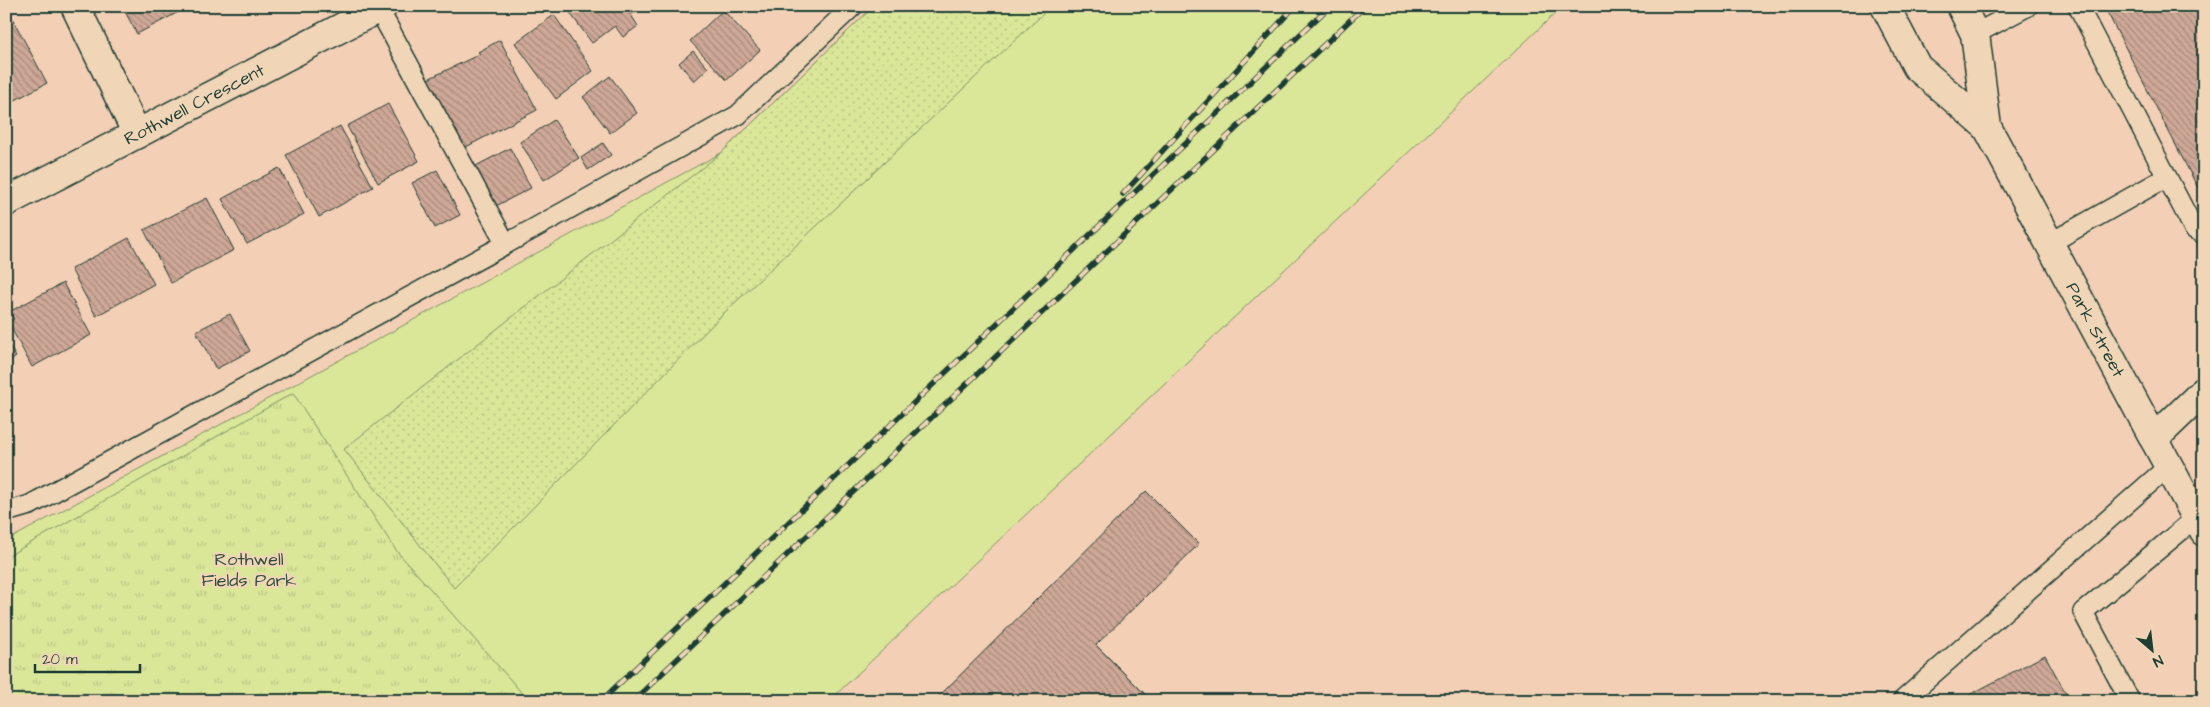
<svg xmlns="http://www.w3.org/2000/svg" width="2210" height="707" font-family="'Architects Daughter',sans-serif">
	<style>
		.grass { fill: #dae698; stroke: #7c9266 }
		.park { fill: url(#park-tufts); stroke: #7c9266 }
		.garden { fill: url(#garden-dots); stroke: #7c9266 }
		.building { fill: url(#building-back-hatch); stroke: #1f3d34 }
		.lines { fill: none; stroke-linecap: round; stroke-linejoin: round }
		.lane-casing { stroke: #1f3d34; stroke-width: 22 }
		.street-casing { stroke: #1f3d34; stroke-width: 31 }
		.secondary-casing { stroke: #1f3d34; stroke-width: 31 }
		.lane { stroke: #f0d6b7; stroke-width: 19 }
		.street { stroke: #f0d6b7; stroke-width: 28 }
		.secondary { stroke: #f0d6b7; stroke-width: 28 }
		.rail-casing { stroke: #1f3d34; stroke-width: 5.5 }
		.rail { stroke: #f0d6b7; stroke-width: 4; stroke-dasharray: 11; stroke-linecap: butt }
		.labels { text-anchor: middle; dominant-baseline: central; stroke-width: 4.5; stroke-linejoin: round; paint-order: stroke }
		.street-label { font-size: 18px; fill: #1f3d34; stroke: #f0d6b7 }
		.park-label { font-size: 18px; fill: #324e3e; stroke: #f0d6b7 }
	</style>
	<defs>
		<pattern id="park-tufts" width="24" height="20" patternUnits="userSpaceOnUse" patternTransform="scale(1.25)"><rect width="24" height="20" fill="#dae698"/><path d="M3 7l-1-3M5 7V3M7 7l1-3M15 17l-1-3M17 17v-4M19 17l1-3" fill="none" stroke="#bbc684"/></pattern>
		<pattern id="garden-dots" width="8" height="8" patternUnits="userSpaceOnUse" patternTransform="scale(1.25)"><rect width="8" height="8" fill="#dae698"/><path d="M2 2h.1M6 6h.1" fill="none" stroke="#bbc684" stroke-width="1.8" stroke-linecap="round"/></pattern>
		<pattern id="building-back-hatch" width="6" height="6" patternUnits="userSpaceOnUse" patternTransform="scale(1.25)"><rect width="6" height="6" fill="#cfa897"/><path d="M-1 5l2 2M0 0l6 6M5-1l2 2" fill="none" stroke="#a78a7c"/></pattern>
	</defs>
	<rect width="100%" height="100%" fill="#f3d0b5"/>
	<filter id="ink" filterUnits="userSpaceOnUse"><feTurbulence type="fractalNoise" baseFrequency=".02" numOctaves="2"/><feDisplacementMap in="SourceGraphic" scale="10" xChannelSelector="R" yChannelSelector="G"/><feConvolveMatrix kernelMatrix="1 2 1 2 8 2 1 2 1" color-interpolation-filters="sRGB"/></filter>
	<g filter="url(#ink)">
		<!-- grass -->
		<path class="grass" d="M874 6H1563L829 701H6V541L721 153Z"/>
		<!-- park -->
		<path class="park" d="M293 393 395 549 529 701H6V557Z"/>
		<!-- garden -->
		<path class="garden" d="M874 6H1037L1043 14 725 312 454 588 344 449 721 153Z"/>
		<!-- building -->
		<path class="building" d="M122 6H190L137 34Z
			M565 6H643L631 15 638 26 623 37 615 26 592 43Z
			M2104 6H2204V188L2199 190Z
			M723 10 760 50 727 80 690 41Z
			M554 15 593 71 556 99 515 43Z
			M11 16 47 83 6 105V19Z
			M500 40 537 110 464 148 428 79 480 54 478 52Z
			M693 51 708 68 694 81 679 63Z
			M610 76 637 113 610 133 583 97Z
			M388 104 419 161 378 183 347 126Z
			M554 120 579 158 544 180 520 142Z
			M340 126 373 187 319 217 286 155Z
			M603 143 611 155 588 170 581 158Z
			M510 148 531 188 494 207 474 167Z
			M279 168 304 214 247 244 222 199Z
			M437 170 460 215 435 228 412 183Z
			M207 198 234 250 171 283 144 230Z
			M129 238 154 284 96 316 71 269Z
			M63 283 91 335 32 367 8 322 14 319 9 312Z
			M230 314 250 351 216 369 196 331Z
			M6 340 16 357 10 361 12 375 6 378Z
			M1146 491 1199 544 1096 645 1152 701H934Z
			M2045 655 2070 701H1958Z"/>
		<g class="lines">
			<!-- lane casing -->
			<g class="lane-casing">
				<path id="lane" d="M2078 6 2194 229 2204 234
					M1975 34 2028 6
					M2050 243 2167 177
					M506 244 738 115 853 6
					M6 512 30 505 506 244 377 6
					M1902 701 2169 466
					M2130 701 2083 612 2196 518"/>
			</g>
			<!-- street casing -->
			<g class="street-casing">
				<g id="street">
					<path d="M75 6 137 134"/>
					<path id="s1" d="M6 202 383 6"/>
				</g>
			</g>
			<!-- secondary casing -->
			<g class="secondary-casing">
				<g id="secondary">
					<path d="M1885 6 1917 67 1987 127"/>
					<path id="s2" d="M1961 6 1975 34 1987 127 2204 532"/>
					<path d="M2154 439 2204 391"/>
				</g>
			</g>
			<!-- lane -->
			<use href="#lane" class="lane"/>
			<!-- street -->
			<use href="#street" class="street"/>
			<!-- secondary -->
			<use href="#secondary" class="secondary"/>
			<!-- rail casing -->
			<g class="rail-casing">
				<path id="rail" d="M1123 194 1295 6
					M601 701 1330 6
					M633 701 1365 6"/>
			</g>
			<!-- rail -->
			<use href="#rail" class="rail"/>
		</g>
	</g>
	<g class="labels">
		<!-- street labels -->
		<g class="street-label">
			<text stroke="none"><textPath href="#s1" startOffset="212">Rothwell Crescent</textPath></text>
			<text stroke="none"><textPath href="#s2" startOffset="355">Park Street</textPath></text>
		</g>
		<!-- park labels -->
		<g class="park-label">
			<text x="249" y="559">Rothwell<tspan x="249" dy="21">Fields Park</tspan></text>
		</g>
	</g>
	<!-- margin -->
	<rect width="2210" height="707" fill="none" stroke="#f0d6b7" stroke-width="25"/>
	<rect x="12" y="12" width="2185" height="682" fill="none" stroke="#1f3d34" stroke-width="2" filter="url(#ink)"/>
	<!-- north arrow -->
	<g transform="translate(2152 650) rotate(152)" stroke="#f0d6b7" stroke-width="4" paint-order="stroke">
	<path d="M0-4L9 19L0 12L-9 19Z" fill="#1f3d34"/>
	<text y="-8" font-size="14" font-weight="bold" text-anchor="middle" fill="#1f3d34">N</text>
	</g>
	<!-- scale -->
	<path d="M35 664v8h105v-8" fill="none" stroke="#1f3d34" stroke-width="2.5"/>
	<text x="42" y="664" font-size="15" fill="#1f3d34" stroke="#f0d6b7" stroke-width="4" paint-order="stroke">20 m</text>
</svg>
